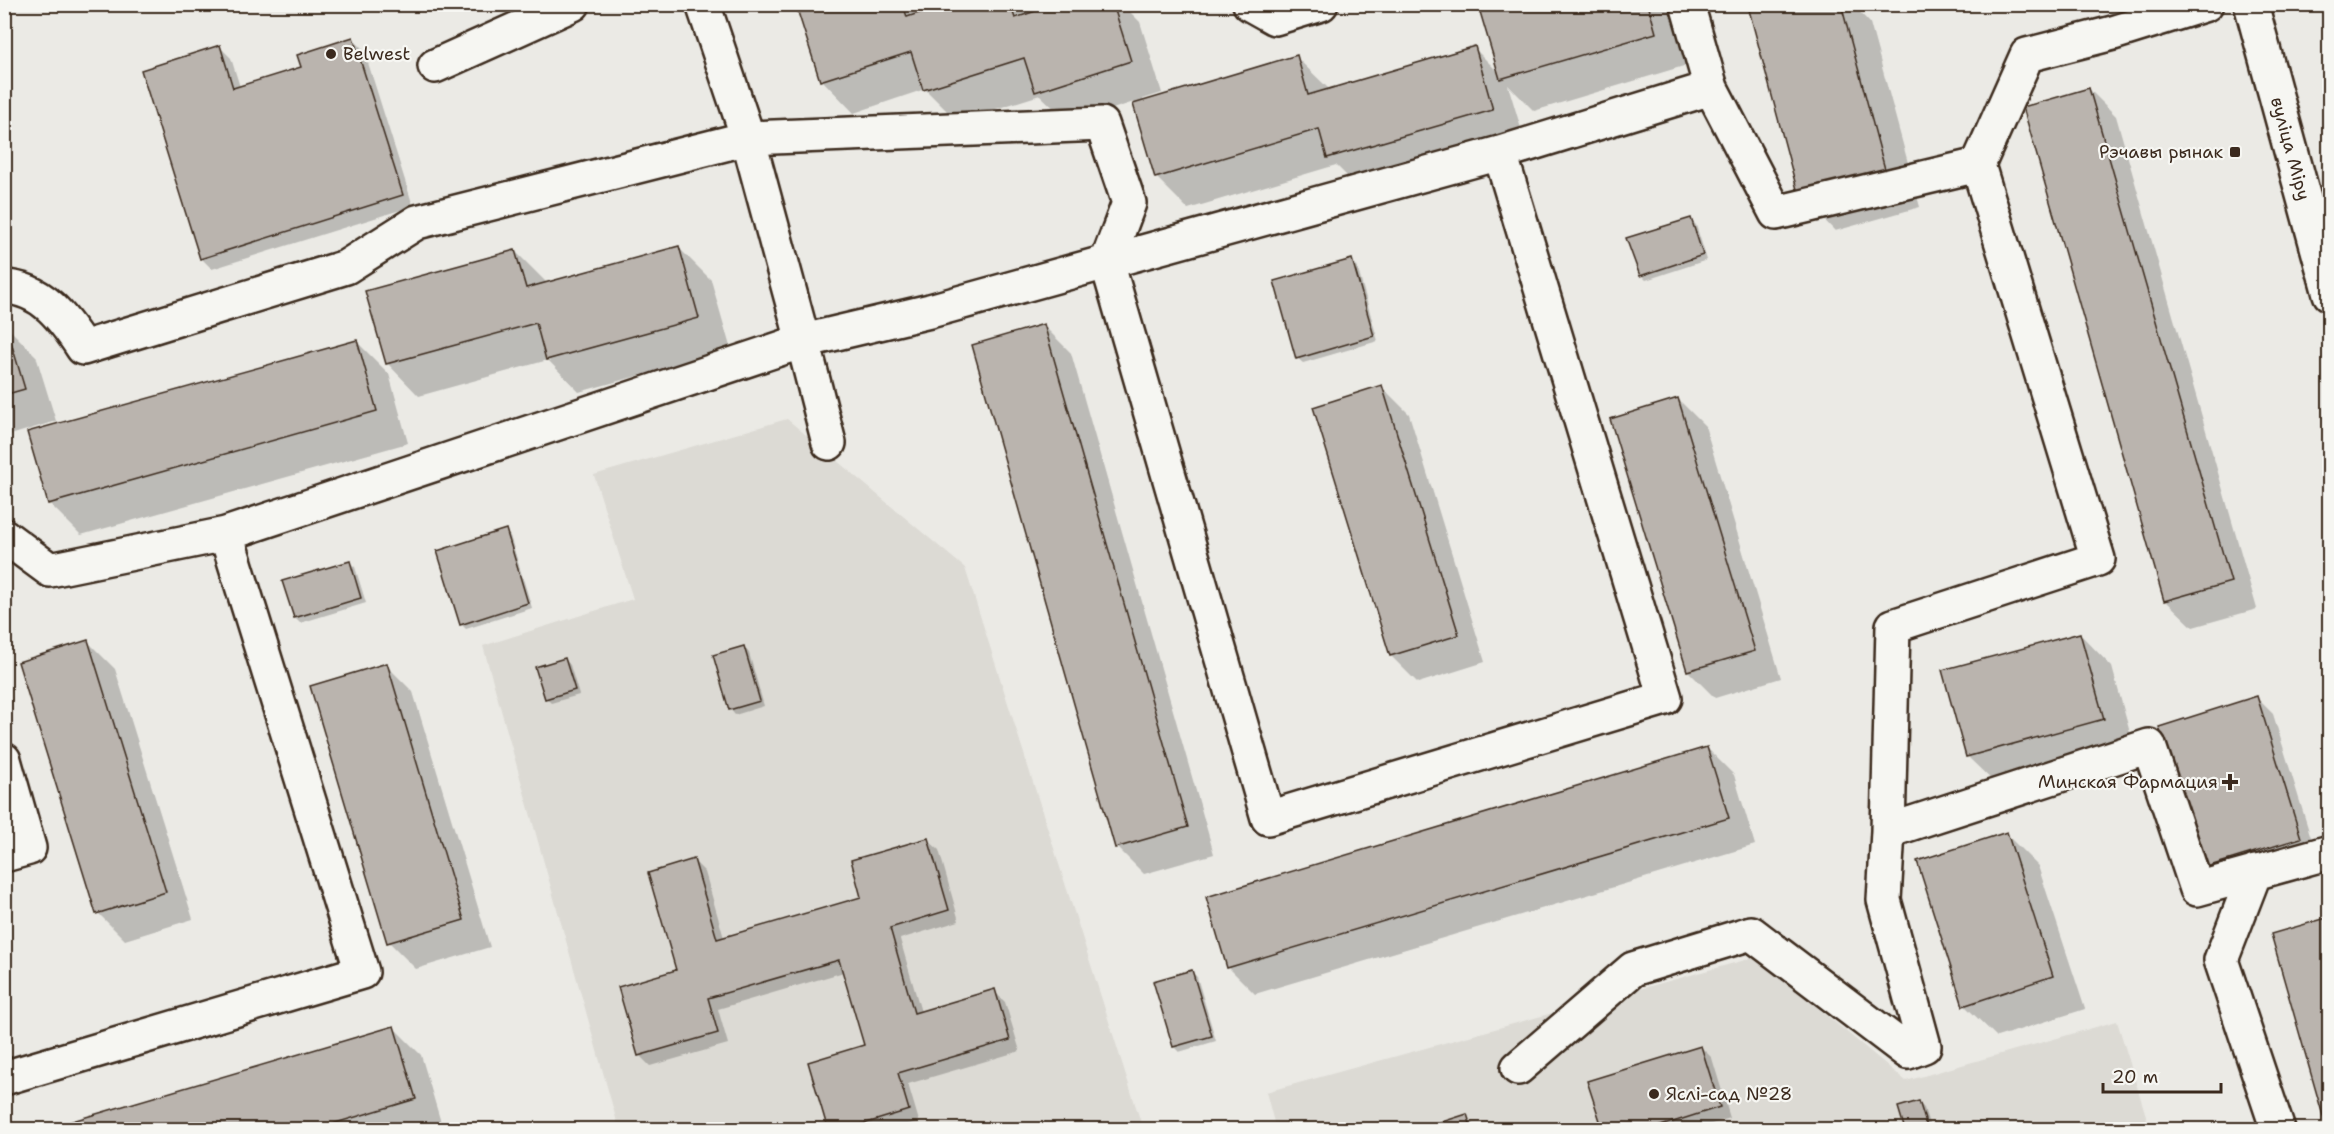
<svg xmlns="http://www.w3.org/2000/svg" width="2334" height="1134" font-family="'Shantell Sans',sans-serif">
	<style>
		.built { fill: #dcdad4 }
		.shadow { fill: #0003 }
		.building { fill: #bab4ae; stroke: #3b2a1e; stroke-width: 1.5 }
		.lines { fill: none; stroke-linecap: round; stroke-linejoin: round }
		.minor-casing { stroke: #3b2a1e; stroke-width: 38 }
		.major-casing { stroke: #3b2a1e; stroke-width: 38 }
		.minor { stroke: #f6f6f2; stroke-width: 33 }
		.major { stroke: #f6f6f2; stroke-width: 33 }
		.poi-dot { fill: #3b2a1e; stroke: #f6f6f2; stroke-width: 2 }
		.labels { text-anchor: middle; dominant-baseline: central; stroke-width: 4.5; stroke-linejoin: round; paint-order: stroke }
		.poi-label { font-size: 18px; fill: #3b2a1e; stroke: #f6f6f2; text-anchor: start }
		.street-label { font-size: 18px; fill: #3b2a1e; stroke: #f6f6f2 }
	</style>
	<rect width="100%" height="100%" fill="#ebeae5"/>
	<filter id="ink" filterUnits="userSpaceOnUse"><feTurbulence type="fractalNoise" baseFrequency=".0167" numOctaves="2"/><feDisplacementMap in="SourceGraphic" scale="12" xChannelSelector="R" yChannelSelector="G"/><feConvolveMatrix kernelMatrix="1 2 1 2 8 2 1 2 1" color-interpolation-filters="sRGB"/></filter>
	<g filter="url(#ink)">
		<!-- built -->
		<path class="built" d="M787 419 965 568 1143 1129H619L483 646 633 599 594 475Z
			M1756 957 1906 1081 2117 1021 2150 1129 1276 1130 1266 1092Z"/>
		<!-- shadow -->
		<path class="shadow" d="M827 4H917L925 12 950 4H1021L1031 14 1061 4H1122L1140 22 1162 93 1143 99 1144 102 1296 57 1329 89 1474 48 1500 74 1480 6 1483 4H1669L1687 65 1534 111 1508 85 1525 142 1361 190 1336 165 1188 209 1156 177 1134 102 1069 123 1040 95 957 121 925 89 854 113 822 80Z
			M1775 4H1852L1870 23 1920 207 1835 231 1801 196Z
			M353 39 364 50 413 206 212 269 201 258 220 47 231 58 240 87 303 68Z
			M2089 89 2116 116 2257 609 2193 627 2165 600Z
			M1691 220 1696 225 1707 260 1646 280 1641 275Z
			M679 248 711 280 731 350 579 392 548 360 419 396 387 363 515 251 548 284Z
			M1352 261 1357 266 1378 341 1303 363 1297 358Z
			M4 324 36 356 56 421 4 437Z
			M1044 326 1071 353 1214 854 1144 874 1117 847Z
			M357 342 389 374 408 443 81 535 49 503Z
			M1382 387 1409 414 1485 662 1418 683 1391 656Z
			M1678 399 1705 426 1781 678 1715 698 1688 671Z
			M505 531 510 536 532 608 466 629 461 624Z
			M349 562 355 567 366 603 300 623 295 618 284 582Z
			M2080 634 2112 667 2135 751 2000 788 1967 756Z
			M88 642 115 669 193 919 125 940 98 913Z
			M744 647 749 653 764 706 735 715 730 709Z
			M565 659 570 665 579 695 551 703 546 698Z
			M386 665 413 692 490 947 416 969 389 942Z
			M2257 698 2273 714 2316 854 2221 884 2204 868Z
			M1707 748 1734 775 1755 845 1255 994 1228 967Z
			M2006 834 2038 866 2085 1009 1997 1037 1964 1005Z
			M928 840 939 850 959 921 900 939 921 1012 994 991 1005 1002 1020 1051 908 1084 919 1121 891 1130H829L866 1046 844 972 718 1009 728 1044 650 1066 639 1055 678 971 694 861 705 872 724 938 863 898Z
			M1192 972 1197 977 1216 1041 1179 1052 1174 1047Z
			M394 1028 421 1055 442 1126 429 1130H47Z
			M1701 1047 1712 1058 1730 1118 1693 1130H1604Z
			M1919 1103 1924 1108 1931 1130H1906Z
			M1467 1116 1479 1130H1422Z"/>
		<!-- building -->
		<path class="building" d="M822 4H903L907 17 945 4H1010L1015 18 1056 4H1113L1131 61 1035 92 1024 58 923 90 911 52 820 81 798 12Z
			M1648 4 1656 33 1500 79 1478 5Z
			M1769 4H1841L1886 173 1799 197 1749 10Z
			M353 37 403 195 200 259 141 70 220 45 233 88 301 67 297 55Z
			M1475 46 1493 110 1327 158 1319 129 1155 178 1133 104 1297 55 1308 95Z
			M2089 88 2231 582 2164 601 2023 107Z
			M1691 218 1703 255 1640 276 1626 238Z
			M679 246 699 318 546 360 536 323 386 364 365 291 515 250 526 288Z
			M1352 259 1374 336 1296 359 1274 281Z
			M5 322 25 389 4 395V322Z
			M1044 324 1188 827 1115 848 972 345Z
			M357 340 377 411 48 504 27 432Z
			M1382 385 1459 635 1390 656 1313 407Z
			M1678 398 1755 651 1687 671 1610 419Z
			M506 529 528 603 460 625 437 551Z
			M350 561 361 598 294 618 282 581Z
			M2080 633 2104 719 1966 757 1942 670Z
			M88 640 166 892 96 914 18 662Z
			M744 646 760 701 729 710 713 655Z
			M565 658 575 690 545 699 535 667Z
			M387 663 464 920 387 943 310 686Z
			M2257 696 2301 838 2203 868 2159 727Z
			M1707 747 1729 818 1227 968 1206 897Z
			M2007 832 2053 976 1963 1006 1917 861Z
			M928 838 949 910 890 928 914 1013 995 989 1010 1040 898 1073 909 1110 844 1130H828L808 1062 864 1045 839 960 708 998 718 1033 638 1056 618 987 676 970 648 873 694 859 717 939 861 897 851 860Z
			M2330 917V1130H2327L2271 934Z
			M1192 970 1212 1036 1173 1047 1153 981Z
			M394 1026 416 1099 312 1130H42Z
			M1701 1046 1720 1107 1648 1130H1603L1587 1081Z
			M1919 1101 1928 1130H1905L1898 1107Z
			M1467 1114 1472 1130H1417Z"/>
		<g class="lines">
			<!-- minor casing -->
			<g class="minor-casing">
				<path id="minor" d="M703 4 748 138 803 341 930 311 1500 153 1711 88
					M1250 4 1275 18 1321 4
					M1687 4 1711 88 1776 213 1978 165 2027 55 2113 33 2206 4
					M435 66 573 4
					M4 287C42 288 64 319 83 348L346 267 417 222 748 138 1102 124 1129 203 1107 262 1268 818 1665 698 1500 153
					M4 536 50 570 226 534 803 341 829 443
					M4 760 29 848 4 855
					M1888 831 1893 626 2098 559 1978 165
					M2255 872 2221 960 2278 1130
					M1518 1068 1633 969 1751 933 1908 1052 1924 1046 1884 900 1888 831 2149 746 2197 889 2330 852
					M4 1078 362 972 226 534"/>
			</g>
			<!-- major casing -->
			<g class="major-casing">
				<g id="major">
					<path id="s1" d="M2251 4 2330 294"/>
				</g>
			</g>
			<!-- minor -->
			<use href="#minor" class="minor"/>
			<!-- major -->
			<use href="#major" class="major"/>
		</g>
	</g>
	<!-- markers -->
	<g class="poi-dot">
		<circle cx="331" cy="54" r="6"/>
		<rect x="2229" y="146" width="12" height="12" rx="3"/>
		<path d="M2227 773h6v6h6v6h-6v6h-6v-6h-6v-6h6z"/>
		<circle cx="1654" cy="1094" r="6"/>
	</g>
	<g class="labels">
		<!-- poi labels -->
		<g class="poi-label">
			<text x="343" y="54">Belwest</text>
			<text x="2223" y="152" text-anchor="end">Рэчавы рынак</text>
			<text x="2218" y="782" text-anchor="end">Минская Фармация</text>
			<text x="1666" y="1094">Яслі-сад №28</text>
		</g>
		<!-- street labels -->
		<g class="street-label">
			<text stroke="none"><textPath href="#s1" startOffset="150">вуліца Міру</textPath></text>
		</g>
	</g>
	<!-- margin -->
	<rect width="2334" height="1134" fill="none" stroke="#f6f6f2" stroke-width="24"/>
	<rect x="12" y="12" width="2310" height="1110" fill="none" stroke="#3b2a1e" stroke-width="2" filter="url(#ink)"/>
	<!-- scale -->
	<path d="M2103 1083v9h118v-9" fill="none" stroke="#3b2a1e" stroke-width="3"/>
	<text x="2112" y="1083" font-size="18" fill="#3b2a1e" stroke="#f6f6f2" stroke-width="4.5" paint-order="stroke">20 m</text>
</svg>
